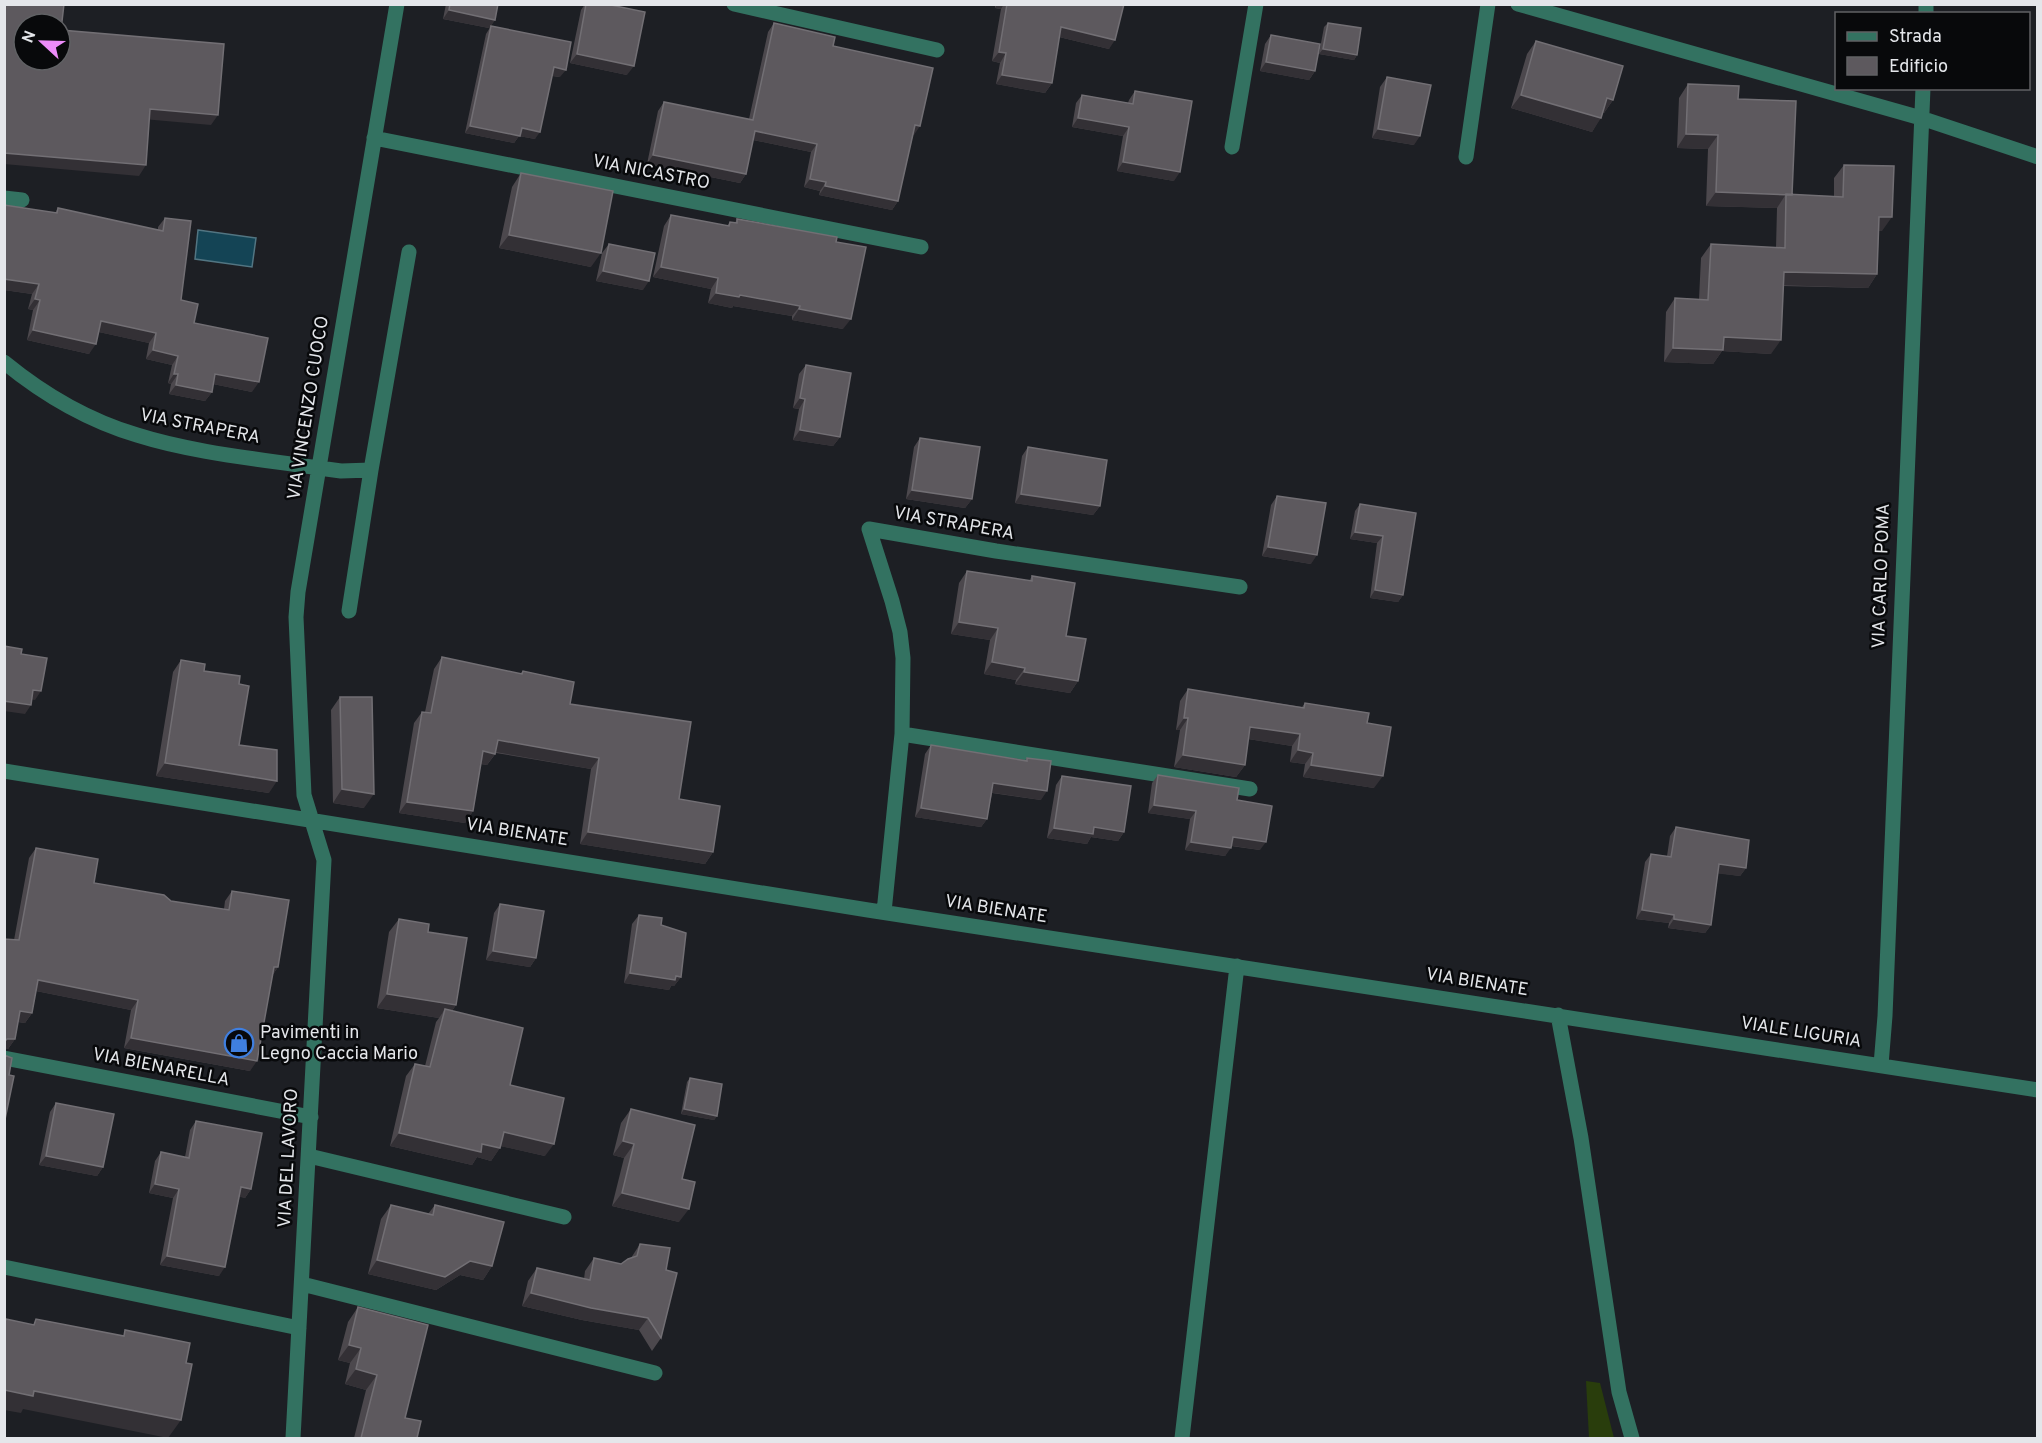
<svg xmlns="http://www.w3.org/2000/svg" width="2042" height="1443" font-family="Overpass,sans-serif">
	<style>
		.green { fill: #293d0c }
		.water { fill: #144455; stroke: #527582; stroke-width: 1.5 }
		.lines { fill: none; stroke-linecap: round; stroke-linejoin: round }
		.minor { stroke: #337261; stroke-width: 15 }
		.wall { fill: #4c484d }
		.shaded-wall { fill: #333035 }
		.building { fill: #5d595e; stroke: #726f74; stroke-width: 1.5; fill-rule: evenodd }
		.labels { text-anchor: middle; dominant-baseline: central; stroke-width: 5; stroke-linejoin: round; paint-order: stroke }
		.street-label { font-size: 18px; fill: #e4e6ea; stroke: #08090b }
		.poi-label { font-size: 18px; fill: #e4e6ea; stroke: #08090b; text-anchor: start }
	</style>
	<rect width="100%" height="100%" fill="#1d1f24"/>
	<!-- green -->
	<path class="green" d="M1586 1381 1600 1383 1614 1438H1589Z"/>
	<!-- water -->
	<path class="water" d="M198 230 256 238 252 267 195 259Z"/>
	<g class="lines">
		<!-- minor -->
		<path class="minor" d="M734 4 937 50
			M1518 4 1921 118 2038 157
			M1926 14V4
			M374 138 921 247
			M1232 147 1256 4
			M1466 157 1488 4
			M4 198 22 200
			M4 362C43 394 90 421 137 435 194 453 260 459 319 468L341 471 371 470
			M349 611 371 470 409 252
			M902 734 1250 789
			M4 771 868 910 2038 1090
			M884 912 902 734 903 658 900 632 892 601 869 529 996 551 1240 587
			M1558 1015 1581 1138 1619 1392 1632 1438
			M4 1058 311 1117
			M1881 1065 1885 1016 1923 88
			M309 1156 564 1217
			M4 1267 299 1328
			M302 1284 655 1373
			M293 1438 324 860 304 795 296 617 298 592 397 4
			M1182 1438 1237 966"/>
	</g>
	<!-- wall -->
	<path class="wall" d="M446 4H498L495 20 489 28 443 19Z
		M585 4H606L627 75 570 63 581 10Z
		M995 4H1124L1109 49 1059 37 1052 83 1045 93 996 84 1000 63 992 61 1001 9 995 8Z
		M774 23 833 46 914 135H913L898 201 892 210 819 195 820 191 804 187 811 152 753 140 746 174 740 183 647 164 658 111 664 102 749 119 768 32Z
		M1328 23 1357 55 1354 60 1319 54 1324 27Z
		M491 26 560 77 552 76 535 139 519 136 514 143 465 133 486 34Z
		M1271 35 1315 71 1309 80 1260 71 1265 44Z
		M1536 41 1613 100 1604 113H1603L1592 132 1511 108 1527 54Z
		M1387 77 1414 145 1372 138 1380 87Z
		M1688 84 1738 99 1792 195 1834 196V178L1844 165 1882 231H1879L1877 274 1868 288 1783 286 1771 354 1722 351 1713 364 1664 362 1666 312 1675 298 1699 299 1701 258 1711 244 1776 248 1777 208 1706 206 1708 149 1677 148 1679 98Z
		M1135 91 1174 181 1117 171 1123 136 1072 127 1076 103 1082 95 1128 103 1129 100Z
		M521 173 591 267 499 248 512 187Z
		M4 205 55 213 58 208 158 230V227L165 218 181 300 194 323 252 392 213 384 212 392 205 401 169 394 171 384 168 383 172 365 146 359 149 343 99 332 89 354 27 340 33 310 28 309 32 294 4 290Z
		M671 215 727 226 730 222 735 223 737 219 836 242 843 329 792 320V316L733 306 732 308 708 303 711 289 653 277 664 226Z
		M609 244 643 290 596 281 602 253Z
		M806 365 840 437 833 446 793 440 799 409 793 408 799 374Z
		M920 438 972 499 965 508 906 499 914 447Z
		M1028 447 1100 506 1093 515 1015 503 1022 456Z
		M1277 496 1311 564 1262 556 1271 505Z
		M1360 504 1416 513 1403 595 1398 602 1370 598 1377 543 1350 539 1355 511Z
		M967 571 1029 581 1032 576 1066 636 1078 681 1070 693 1015 684 1016 680 984 674 990 640 951 634 959 583Z
		M442 657 520 674 523 671 570 704 679 799 713 852 705 864 580 844 591 769 496 753 487 765 481 764 473 811 465 823 399 813 414 723 422 712H425L434 669Z
		M181 660 204 671 239 684V745L269 793 156 776 173 672Z
		M1188 689 1302 707 1305 703 1367 723 1374 788 1303 777 1305 764 1290 762 1292 746 1248 739 1245 765 1236 777 1174 767 1180 730H1176L1180 701Z
		M340 697 364 808 333 803 331 710Z
		M931 745 1025 760 1027 758 1041 800 992 793 987 819 981 827 915 817 925 754Z
		M1158 775 1237 800 1260 850 1231 846 1225 856 1185 850 1190 819 1148 813 1152 783Z
		M1062 776 1124 832 1118 841 1091 837 1087 844 1047 838 1056 785Z
		M1676 827 1746 868 1740 876 1718 873 1711 925 1705 933 1668 928 1669 923 1636 919 1645 862 1651 854 1667 856 1670 836Z
		M36 848 94 883 171 901 224 909 225 901 232 891 278 967 272 976 250 1071 124 1048 131 1010 36 991 32 1013 25 1023 18 1022 15 1039 8 1049 14 940 29 858Z
		M500 904 536 958 530 967 486 960 494 913Z
		M639 915 661 925 681 977 674 986H671L669 990 624 983 632 924Z
		M399 919 428 932 456 1005 452 1011 510 1085 545 1156 501 1146 491 1161 477 1157 472 1165 390 1146 406 1076 415 1064 425 1066 436 1022 439 1018 377 1008 389 932Z
		M690 1078 717 1116 714 1120 681 1114 687 1082Z
		M56 1103 103 1167 97 1176 39 1165 50 1112Z
		M631 1109 682 1179 679 1222 612 1206 624 1158 613 1155 621 1123Z
		M196 1121 251 1189 245 1198 239 1196 219 1276 160 1265 173 1198 149 1193 155 1161 161 1152 185 1157 190 1130Z
		M391 1205 428 1214 435 1205 492 1266 483 1280 460 1275 436 1290 368 1274 381 1219Z
		M640 1244 666 1270 661 1338 652 1351 639 1330 582 1320 522 1306 528 1281 537 1268 584 1279 585 1271 594 1258 621 1264 631 1258Z
		M358 1307 405 1418 417 1438H354L366 1390 345 1384 350 1363 338 1360 348 1322Z"/>
	<!-- shaded-wall -->
	<path class="shaded-wall" d="M997 4H1004L1001 9 995 8Z
		M449 10 495 20 489 28 443 19Z
		M1061 27 1115 40 1109 49 1055 36Z
		M1323 49 1357 55 1354 60 1319 54Z
		M999 52 1006 53 1000 63 992 61Z
		M577 54 634 66 627 75 570 63Z
		M1266 62 1315 71 1309 80 1260 71Z
		M554 67 566 70 560 77 548 75Z
		M1002 75 1052 83 1045 93 996 84Z
		M1521 95 1601 118 1592 132 1511 108Z
		M1607 98 1613 100 1604 113 1598 112Z
		M150 109 218 115 211 125 143 119Z
		M1078 118 1129 127 1123 136 1072 127Z
		M915 125 920 126 914 135 909 134Z
		M470 126 522 128 540 132 535 139 519 136 514 143 465 133Z
		M1378 129 1420 136 1414 145 1372 138Z
		M755 131 817 144 811 152 749 139Z
		M1686 134 1718 135 1708 149 1677 148Z
		M4 153 146 165 139 176 4 164Z
		M653 155 746 174 740 183 647 164Z
		M1123 162 1180 172 1174 181 1117 171Z
		M810 179 826 182 820 191 804 187Z
		M825 186 898 201 892 210 819 195Z
		M1716 192 1786 194 1777 208 1706 206Z
		M1879 217H1892L1882 231H1870Z
		M509 235 601 253 591 267 499 248Z
		M661 267 718 278 711 289 653 277Z
		M603 271 649 281 643 290 596 281Z
		M1784 272 1877 274 1868 288 1775 285Z
		M4 279 39 284 32 294 4 290Z
		M716 293 740 295 800 306 792 316 733 306 732 308 708 303Z
		M35 299 40 300 33 310 28 309Z
		M799 309 851 319 843 329 792 320Z
		M101 321 156 333 149 343 94 331Z
		M33 330 96 344 89 354 27 340Z
		M1724 337 1781 340 1771 354 1722 351 1713 364 1664 362 1673 348Z
		M153 350 178 356 172 365 146 359Z
		M174 374H178L171 384 168 383Z
		M215 374 259 382 252 392 208 383Z
		M176 385 212 392 205 401 169 394Z
		M800 398 805 399 799 409 793 408Z
		M800 430 840 437 833 446 793 440Z
		M912 490 972 499 965 508 906 499Z
		M1021 494 1100 506 1093 515 1015 503Z
		M1355 532 1383 536 1377 543 1350 539Z
		M1268 547 1317 555 1311 564 1262 556Z
		M1375 590 1403 595 1398 602 1370 598Z
		M959 622 998 628 990 640 951 634Z
		M992 662 1025 668 1016 680 984 674Z
		M1024 672 1078 681 1070 693 1015 684Z
		M33 690 41 691 35 700 27 699Z
		M4 701 31 705 25 714 4 711Z
		M1184 718H1188L1180 730H1176Z
		M1250 727 1300 734 1292 746 1242 738Z
		M498 740 599 758 591 769 490 751Z
		M1298 750 1313 753 1305 764 1290 762Z
		M483 751 495 754 487 765 475 763Z
		M1183 755 1245 765 1236 777 1174 767Z
		M165 763 277 781 269 793 156 776Z
		M1311 765 1383 776 1374 788 1303 777Z
		M993 783 1047 791 1041 800 987 792Z
		M342 789 374 794 364 808 333 803Z
		M407 802 473 811 465 823 399 813Z
		M1154 805 1196 811 1190 819 1148 813Z
		M921 808 987 819 981 827 915 817Z
		M1094 827 1124 832 1118 841 1091 837 1087 844 1047 838 1054 828Z
		M588 832 713 852 705 864 580 844Z
		M1233 837 1266 842 1260 850 1227 845Z
		M1191 842 1231 848 1225 856 1185 850Z
		M1719 864 1746 868 1740 876 1713 873Z
		M1642 910 1674 915 1669 923 1636 919Z
		M1674 919 1711 925 1705 933 1668 928Z
		M493 951 536 958 530 967 486 960Z
		M274 967H278L271 977Z
		M630 973 676 976 681 977 674 986H671L669 990 624 983Z
		M38 980 138 1000 131 1010 31 990Z
		M387 994 456 1005 446 1019 445 1009 439 1018 377 1008Z
		M20 1011 32 1013 25 1023 13 1021Z
		M131 1038 257 1061 250 1071 124 1048Z
		M7 1039H15L8 1049H4V1042Z
		M684 1109 717 1116 714 1120 681 1114Z
		M504 1132 554 1144 545 1156 495 1145Z
		M399 1133 482 1144 500 1148 491 1161 477 1157 472 1165 390 1146Z
		M623 1141 634 1144 624 1158 613 1155Z
		M46 1156 103 1167 97 1176 39 1165Z
		M155 1184 179 1189 173 1198 149 1193Z
		M241 1187 251 1189 245 1198 235 1196Z
		M622 1193 689 1209 679 1222 612 1206Z
		M167 1256 225 1267 219 1276 160 1265Z
		M377 1260 470 1261 492 1266 483 1280 460 1275 436 1290 368 1274Z
		M531 1293 648 1318 639 1330 582 1320 522 1306Z
		M349 1345 361 1348 350 1363 338 1360Z
		M356 1369 377 1375 366 1390 345 1384Z
		M4 1390 34 1391 181 1420 168 1438 23 1409 21 1413 4 1410Z"/>
	<!-- building -->
	<path class="building" d="M4 4H64L61 30 224 44 218 115 150 109 146 165 4 153ZM24 24H60V60H24Z
		M450 4H498L495 20 449 10Z
		M586 4H606L645 12 634 66 577 54Z
		M1007 4H1124L1115 40 1061 27 1052 83 1002 75 1006 53 999 52Z
		M774 23 835 37 833 46 933 68 920 126 915 125 898 201 825 186 826 182 810 179 817 144 755 131 746 174 653 155 664 102 753 120Z
		M1328 23 1361 28 1357 55 1323 49Z
		M491 26 571 42 566 70 554 67 540 132 522 128 520 136 470 126Z
		M1271 35 1320 44 1315 71 1266 62Z
		M1536 41 1623 66 1613 100 1607 98 1601 118 1521 95Z
		M1387 77 1431 85 1420 136 1378 129Z
		M1688 84 1739 86 1738 99 1796 101 1792 195 1716 192 1718 135 1686 134Z
		M1135 91 1192 101 1180 172 1123 162 1129 127 1078 118 1082 95 1133 104Z
		M1844 165 1894 166 1892 217H1879L1877 274 1784 272 1781 340 1724 337 1723 350 1673 348 1675 298 1708 300 1711 244 1785 248 1786 194 1843 197Z
		M521 173 613 191 601 253 509 235Z
		M4 205 57 213 58 208 163 231 165 218 191 221 181 300 198 304 194 323 268 338 259 382 215 374 212 392 176 385 178 374H174L178 356 153 350 156 333 101 321 96 344 33 330 40 300 35 299 39 284 4 279Z
		M671 215 729 226 730 222 737 223V219L837 237 836 242 866 247 851 319 799 309 800 306 740 295 739 297 716 293 718 278 661 267Z
		M609 244 655 253 649 281 603 271Z
		M806 365 851 373 840 437 800 430 805 399 800 398Z
		M920 438 980 447 972 499 912 490Z
		M1028 447 1107 460 1100 506 1021 494Z
		M1277 496 1326 503 1317 555 1268 547Z
		M1360 504 1416 513 1403 595 1375 590 1383 536 1355 532Z
		M967 571 1032 581V576L1075 583 1066 636 1086 639 1078 681 1024 672 1025 668 992 662 998 628 959 622Z
		M4 646 22 649 21 654 47 658 41 691 33 690 31 705 4 701Z
		M442 657 522 674 523 671 574 682 570 704 691 722 679 799 720 806 713 852 588 832 599 758 498 740 495 754 483 751 473 811 407 802 422 712 431 713Z
		M181 660 205 664 204 671 240 676 239 684 249 686 239 745 277 750V781L165 763Z
		M1188 689 1304 708 1305 703 1369 713 1367 723 1391 727 1383 776 1311 765 1313 753 1298 750 1300 734 1250 727 1245 765 1183 755 1188 718H1184Z
		M340 697H372L374 794 342 789Z
		M931 745 1027 761V758L1051 761 1047 791 993 783 987 819 921 808Z
		M1158 775 1239 788 1237 800 1272 806 1266 842 1233 837 1231 848 1191 842 1196 811 1154 805Z
		M1062 776 1131 786 1124 832 1094 827 1093 834 1054 828Z
		M1676 827 1749 840 1746 868 1719 864 1711 925 1674 919V915L1642 910 1651 854 1671 857Z
		M36 848 98 859 94 883 164 895 171 901 229 910 232 891 289 900 278 967H274L257 1061 131 1038 138 1000 38 980 32 1013 20 1011 15 1039H7L4 1042V939L19 940Z
		M500 904 544 911 536 958 493 951Z
		M639 915 662 918 661 925 686 933 681 977 676 976 675 980 630 973Z
		M399 919 429 924 428 932 467 938 456 1005 387 994Z
		M445 1009 523 1028 510 1085 564 1098 554 1144 504 1132 500 1148 482 1144 481 1152 399 1133 415 1064 430 1067Z
		M4 1055 12 1058 9 1075 14 1076 4 1124Z
		M690 1078 722 1084 717 1116 684 1109Z
		M56 1103 114 1114 103 1167 46 1156Z
		M631 1109 695 1125 682 1179 695 1182 689 1209 622 1193 634 1144 623 1141Z
		M196 1121 262 1133 251 1189 241 1187 225 1267 167 1256 179 1189 155 1184 161 1152 189 1158Z
		M391 1205 433 1215 435 1205 504 1222 492 1266 470 1261 445 1277 377 1260Z
		M640 1244 670 1248 666 1270 677 1273 661 1338 648 1318 591 1308 531 1293 537 1268 590 1280 594 1258 621 1264 628 1259 637 1256Z
		M358 1307 428 1325 405 1418 421 1421 417 1438H361L377 1375 356 1369 361 1348 349 1345Z
		M6 1319 34 1325 36 1319 124 1336 125 1330 190 1343 186 1363 192 1364 181 1420 34 1391 33 1396 4 1390V1325Z"/>
	<!-- icons -->
	<defs>
		<g id="shop-ring" transform="scale(1.5)"><circle r="9.5" fill="#08090b" stroke="#3f7fe0" stroke-width="1.5"/><path d="M-5-2.5h2.3a2.7 3.5 0 0 1 5.4 0H5L5.5 6h-11ZM-1.5-2.5h3a1.5 2.3 0 0 0-3 0Z" fill="#3f7fe0"/></g>
	</defs>
	<g fill-rule="evenodd">
		<use href="#shop-ring" x="239" y="1043"/>
	</g>
	<g class="labels">
		<!-- street labels -->
		<g class="street-label">
			<text transform="translate(651 173) rotate(11)">VIA NICASTRO</text>
			<text transform="translate(309 408) rotate(-81)">VIA VINCENZO CUOCO</text>
			<text transform="translate(200 427) rotate(11)">VIA STRAPERA</text>
			<text transform="translate(954 524) rotate(10)">VIA STRAPERA</text>
			<text transform="translate(1882 576) rotate(-88)">VIA CARLO POMA</text>
			<text transform="translate(517 833) rotate(9)">VIA BIENATE</text>
			<text transform="translate(996 910) rotate(9)">VIA BIENATE</text>
			<text transform="translate(1477 983) rotate(9)">VIA BIENATE</text>
			<text transform="translate(1801 1033) rotate(9)">VIALE LIGURIA</text>
			<text transform="translate(161 1068) rotate(11)">VIA BIENARELLA</text>
			<text transform="translate(289 1158) rotate(-87)">VIA DEL LAVORO</text>
		</g>
		<!-- poi labels -->
		<g class="poi-label">
			<text x="260" y="1033">Pavimenti in<tspan x="260" dy="21">Legno Caccia Mario</tspan></text>
		</g>
	</g>
	<!-- border -->
	<rect width="2042" height="1443" fill="none" stroke="#e4e6ea" stroke-width="12"/>
	<!-- legend -->
	<rect x="1835" y="12" width="195" height="78" fill="#08090b" stroke="#606164" stroke-width="1.5"/>
	<rect x="1847" y="32" width="30" height="9" fill="#337261" stroke="#606164" stroke-width="1.5"/>
	<text x="1889" y="42" font-size="18" fill="#e4e6ea">Strada</text>
	<rect x="1847" y="57" width="30" height="18" fill="#5d595e" stroke="#606164" stroke-width="1.5"/>
	<text x="1889" y="72" font-size="18" fill="#e4e6ea">Edificio</text>
	<!-- north arrow -->
	<g transform="translate(42 42) rotate(292)"><circle r="28" fill="#08090b" stroke="#606164" stroke-width="1.5"/>
	<path d="M0-4.5L10 22L0 15L-10 22Z" fill="#ed8cfa"/>
	<text y="-9" font-size="16" font-weight="bold" text-anchor="middle" fill="#e4e6ea">N</text>
	</g>
</svg>
